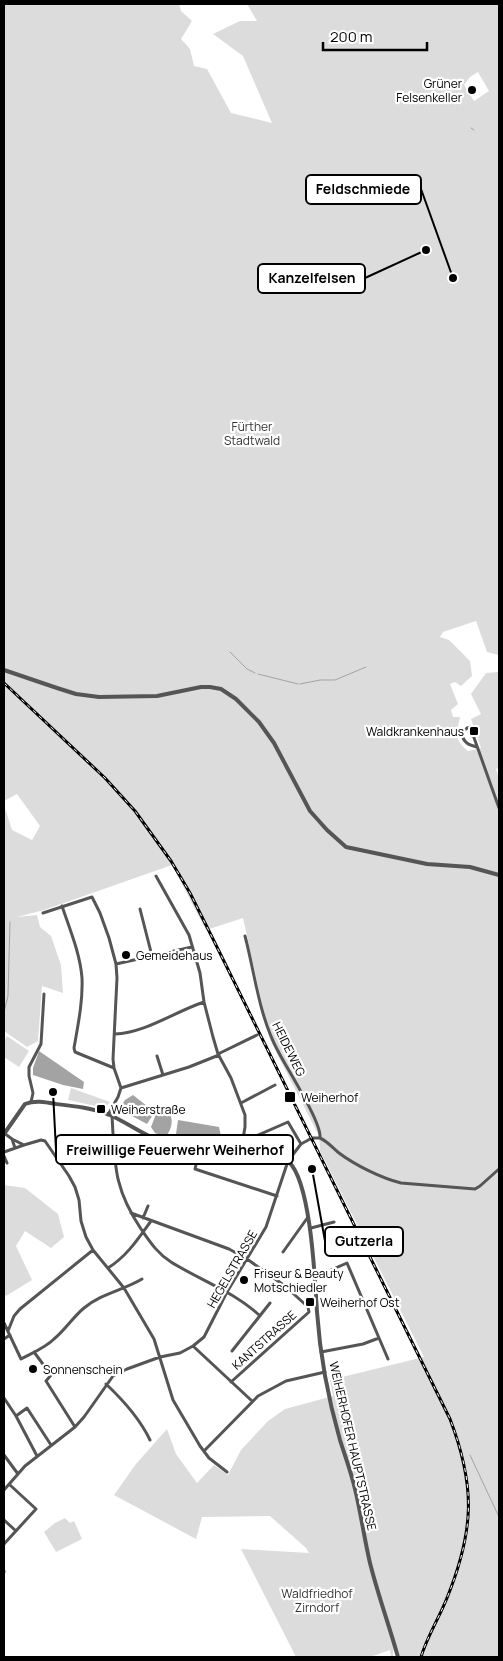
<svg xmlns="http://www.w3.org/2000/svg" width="503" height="1661" font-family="Manrope,sans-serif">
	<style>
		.green { fill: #dcdcdc; fill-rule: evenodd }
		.water { fill: #a3a3a3 }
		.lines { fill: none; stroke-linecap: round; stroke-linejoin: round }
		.stream { stroke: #a3a3a3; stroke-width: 1 }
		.minor { stroke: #555; stroke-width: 3 }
		.tertiary { stroke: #555; stroke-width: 4 }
		.rail-casing { stroke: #000; stroke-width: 3 }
		.rail { stroke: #fff; stroke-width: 1; stroke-dasharray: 4; stroke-linecap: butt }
		.poi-dot { fill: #000; stroke: #fff; stroke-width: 2 }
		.labels { text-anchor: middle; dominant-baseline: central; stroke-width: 4.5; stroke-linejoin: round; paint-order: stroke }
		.poi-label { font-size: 12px; fill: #000; stroke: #fff; text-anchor: start }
		.park-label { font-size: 12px; fill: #333; stroke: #fff }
		.street-label { font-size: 12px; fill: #000; stroke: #fff }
		.leader { fill: none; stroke: #000; stroke-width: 2 }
		.callout-dot { fill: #000; stroke: #fff; stroke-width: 2 }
		.callout { fill: #fff; stroke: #000; stroke-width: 2 }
		.callout-label { font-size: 14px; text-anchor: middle; font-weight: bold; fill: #000 }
	</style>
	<rect width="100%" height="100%" fill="#fff"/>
	<!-- green -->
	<path class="green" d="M4 4H179L181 11 192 21 181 39 190 49 194 66 207 69 231 113 272 123 243 56 213 34 240 21H257L247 4H499V655L487 652 476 621 443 632 440 637 449 640 470 661 472 676 461 686 455 682 450 684 458 704 451 710 453 717H460C457 734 453 739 468 751L481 748 471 719 481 714 471 694 486 673 499 672V768L496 769 499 779V1657H400L397 1647 396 1657 393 1649V1657H391L390 1650 370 1657H296L241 1549 309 1553 306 1548 270 1516 202 1517 196 1539 114 1495 136 1464 167 1429 176 1454 197 1483 214 1465 228 1475 241 1450 268 1421 285 1409 333 1396 330 1380 424 1357 320 1151 319 1136 270 1040 243 918 206 930 172 865 44 910 17 917 37 915 40 927 51 936 61 965 63 993 42 986 38 1041 27 1047 4 1031V805L12 830 32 840 40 826 17 794 4 801ZM478 72 489 91 474 101 464 85 470 77Z
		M7 1036 29 1051 19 1067 4 1057V1041Z
		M71 1088 110 1102 105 1108 68 1100Z
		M4 1185 25 1188 58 1214 64 1237 51 1248 25 1231 16 1246 32 1280 6 1296 4 1293Z
		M65 1518 70 1523 74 1521 82 1539 56 1552 44 1532 55 1523Z"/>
	<!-- water -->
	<path class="water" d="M39 1051 84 1082 83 1089 63 1085 33 1075V1068Z
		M133 1095 152 1110V1116L147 1124 119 1109 125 1100Z
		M160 1109C161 1109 167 1112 168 1112 175 1118 171 1132 165 1137L155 1133 151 1127 156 1114Z
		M178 1120 219 1127 222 1140 206 1143 175 1141Z"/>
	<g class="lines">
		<!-- stream -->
		<path class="stream" d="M471 128 474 130
			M230 652 247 669 255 673
			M258 674 298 684
			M300 684 320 680H335L366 667
			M4 1012 8 996 10 922
			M470 1455 499 1517"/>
		<!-- minor -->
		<path class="minor" d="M477 747C469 745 463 743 462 733L467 728 471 727 472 732 499 808
			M156 876 189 935 200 973 204 1002 213 1037 218 1054 231 1078 245 1115V1127L241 1151
			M62 906C70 930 80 953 82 978 83 1001 78 1025 74 1048L75 1052 114 1068
			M140 909 152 956
			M43 913 92 897 100 913 109 938 116 964 117 978 113 1059 114 1068 121 1088 118 1097 108 1115
			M245 936C255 974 259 1016 278 1051 287 1069 321 1121 320 1137
			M116 964 192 947
			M115 1034C145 1033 174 1012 204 1002
			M218 1054 257 1035
			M157 1056 163 1075
			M121 1088 189 1067 219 1055
			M31 1102 33 1093 29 1076V1067L41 1044 44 994
			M241 1103 275 1085
			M112 1116C115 1164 113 1187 141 1229 150 1242 157 1253 171 1262 200 1280 234 1292 259 1315
			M4 1133 12 1139 15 1148
			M244 1137H254L288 1122 301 1144
			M24 1145 41 1140 45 1141 69 1176 75 1187 79 1200 81 1221 86 1237 93 1250 124 1288 154 1339 173 1400 200 1446 209 1458 227 1472
			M4 1152 24 1145 12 1139
			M199 1152 195 1169 277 1196
			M4 1156 7 1163
			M131 1213 229 1249 247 1259 285 1286 308 1307 309 1312
			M143 1218 148 1206
			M311 1228 334 1222
			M283 1252 308 1217
			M108 1268C127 1256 138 1239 151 1221
			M315 1277 347 1263 388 1359
			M4 1323 21 1359C32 1353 45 1348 54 1339 65 1330 73 1317 84 1308 100 1294 124 1290 142 1279
			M8 1331 14 1316 20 1309 93 1250
			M4 1339 10 1335
			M193 1346 252 1401
			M232 1351 270 1303
			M34 1352 51 1375 46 1381 75 1427
			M321 1352 363 1344 379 1338
			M231 1382 309 1312
			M106 1384C123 1400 140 1419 150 1440
			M4 1398 16 1416 37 1456
			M16 1416 27 1408 51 1445
			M204 1451 258 1396 286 1381 325 1372
			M4 1455 18 1474
			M4 1490 25 1466 75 1427 84 1417 113 1376 127 1369 160 1357 180 1353 193 1346 204 1337 227 1292 266 1227 288 1161 301 1144 312 1138H320C327 1141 333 1148 339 1153 355 1165 381 1178 401 1183L475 1189 480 1186 499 1169
			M4 1520 16 1531
			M4 1544 36 1509 10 1485
			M4 1571V1572"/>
		<!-- tertiary -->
		<path class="tertiary" d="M4 670 57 688 76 694 99 697 157 696 201 687H210L221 689 236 699 259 722 274 743 310 811 327 830 346 847 427 864 470 867 499 875
			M4 1134 25 1104C35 1100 45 1102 56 1104 74 1106 93 1108 110 1115 125 1122 140 1132 155 1139 168 1145 182 1151 197 1152 218 1154 273 1146 289 1162 311 1183 315 1280 317 1312 320 1355 328 1398 340 1440 345 1456 351 1472 355 1489 361 1513 364 1538 370 1563 378 1595 389 1625 398 1657"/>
		<!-- rail casing -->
		<g class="rail-casing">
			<path id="rail" d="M4 683 105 778 135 811 171 861 190 893 213 939 450 1419C476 1487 474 1531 447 1598 439 1618 427 1637 421 1657"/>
		</g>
		<!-- rail -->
		<use href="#rail" class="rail"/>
	</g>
	<!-- markers -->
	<g class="poi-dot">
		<circle cx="472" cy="90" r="5"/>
		<rect x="469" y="726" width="10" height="10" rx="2.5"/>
		<circle cx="126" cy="955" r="5"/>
		<rect x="284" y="1091" width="12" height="12" rx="2.5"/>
		<rect x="96" y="1104" width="10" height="10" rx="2.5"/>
		<circle cx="244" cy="1280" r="5"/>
		<rect x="305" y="1297" width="10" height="10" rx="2.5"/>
		<circle cx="33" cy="1369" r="5"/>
	</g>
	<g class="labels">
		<!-- poi labels -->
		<g class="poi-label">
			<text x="462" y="83" text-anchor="end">Grüner<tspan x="462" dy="14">Felsenkeller</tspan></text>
			<text x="464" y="731" text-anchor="end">Waldkrankenhaus</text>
			<text x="136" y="955">Gemeidehaus</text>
			<text x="301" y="1097">Weiherhof</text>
			<text x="111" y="1109">Weiherstraße</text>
			<text x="254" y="1273">Friseur &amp; Beauty<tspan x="254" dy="14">Motschiedler</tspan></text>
			<text x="320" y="1302">Weiherhof Ost</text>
			<text x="43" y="1369">Sonnenschein</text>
		</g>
		<!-- park labels -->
		<g class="park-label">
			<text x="252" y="426">Fürther<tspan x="252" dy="14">Stadtwald</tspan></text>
			<text x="317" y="1593">Waldfriedhof<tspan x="317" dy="14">Zirndorf</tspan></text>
		</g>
		<!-- street labels -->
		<g class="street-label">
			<text transform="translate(289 1049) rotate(64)">HEIDEWEG</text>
			<text transform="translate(232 1269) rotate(-60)">HEGELSTRASSE</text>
			<text transform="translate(264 1340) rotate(-42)">KANTSTRASSE</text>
			<text transform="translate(353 1446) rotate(77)">WEIHERHOFER HAUPTSTRASSE</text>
		</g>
	</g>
	<!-- callouts -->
	<path class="leader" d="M453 278L421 189M426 250L365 278M53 1092L56 1150M312 1169L325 1241"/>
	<g class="callout-dot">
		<circle cx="453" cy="278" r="5"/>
		<circle cx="426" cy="250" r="5"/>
		<circle cx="53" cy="1092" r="5"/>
		<circle cx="312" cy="1169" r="5"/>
	</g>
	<g class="callout">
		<rect x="306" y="175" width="115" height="29" rx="5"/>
		<rect x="258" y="264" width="107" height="29" rx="5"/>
		<rect x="56" y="1135" width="237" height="29" rx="5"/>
		<rect x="325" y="1227" width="78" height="29" rx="5"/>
	</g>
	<g class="callout-label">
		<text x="363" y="194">Feldschmiede</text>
		<text x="312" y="283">Kanzelfelsen</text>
		<text x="175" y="1155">Freiwillige Feuerwehr Weiherhof</text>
		<text x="364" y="1246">Gutzerla</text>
	</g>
	<!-- border -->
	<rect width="503" height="1661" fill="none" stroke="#000000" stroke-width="10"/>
	<!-- scale -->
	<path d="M323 42v8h104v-8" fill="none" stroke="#000000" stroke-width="2.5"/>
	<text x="330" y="42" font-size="15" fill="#000000" stroke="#ffffff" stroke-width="4" paint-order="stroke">200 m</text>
</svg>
